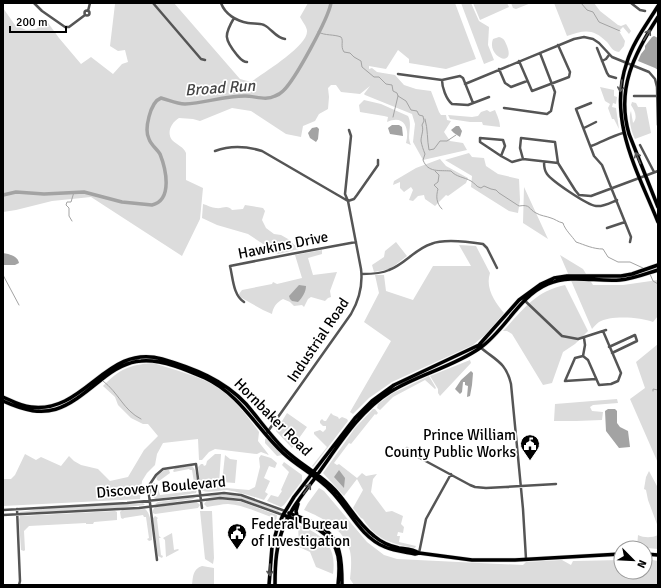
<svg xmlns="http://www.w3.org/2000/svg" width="661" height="588" font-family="Signika,sans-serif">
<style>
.green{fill:#dcdcdc}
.water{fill:#a3a3a3}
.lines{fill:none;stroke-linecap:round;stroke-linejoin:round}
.stream{stroke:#a3a3a3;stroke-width:1}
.river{stroke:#a3a3a3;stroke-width:3.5}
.major-casing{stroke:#dbdbdb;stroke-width:4.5}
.minor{stroke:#555;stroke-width:2.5}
.major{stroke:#000;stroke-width:3.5}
.oneway{stroke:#595959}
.labels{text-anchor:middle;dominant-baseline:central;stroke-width:3.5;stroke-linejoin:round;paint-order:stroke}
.street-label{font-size:15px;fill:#000;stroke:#fff}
.poi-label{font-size:15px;fill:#000;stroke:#fff;text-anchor:end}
.water-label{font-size:16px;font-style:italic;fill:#444;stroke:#fff}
</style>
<rect width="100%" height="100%" fill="#fff"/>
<path class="green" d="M113 3H174L240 79 251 82C263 73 308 46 307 31 307 27 302 21 300 17L308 3H455L476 59 446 69 409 63V59L398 50 386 69 369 66V69L372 68 377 72 395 75 404 85 416 89 431 91 439 112 441 115H446L447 120 451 121 444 132 450 141 463 143 467 150 423 160 413 142 415 124 412 114 365 95 364 94 370 86 360 94 341 92 336 85H331L328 88 329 97 328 109 319 114 315 121 303 126 301 137 286 134 251 111 232 108 200 121 193 119 179 118C172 122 166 132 172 140 177 145 184 147 186 153V180L203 188 200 219 182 256 91 197 52 201 16 210 3 212V8L15 25 26 30 36 29 46 20 59 38 81 64 91 57 113 74 122 64 128 62 125 50 118 51 110 46 115 4Z
M461 3H471L479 21 489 27 488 45 494 60 484 64Z
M473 3H507L509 7 480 20Z
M511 3H531L516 9 513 8Z
M554 3H594L600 11 618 25 621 26 626 24 631 31 629 34 623 27 619 31 625 41 624 46 619 52C612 51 611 47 607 42 593 28 584 30 567 36Z
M499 37C504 38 505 41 507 46 516 69 486 57 493 39Z
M600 87 614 90V96L617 97 616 104 613 103 612 107 616 108 619 129 614 119H612L608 108 610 104 605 101Z
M364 100 381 104 408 116C413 125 406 136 411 145L406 143C410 128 404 114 387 122L388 117 384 116 360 112 359 105Z
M632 102 636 103 638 107H646L651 133 635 139C631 131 628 118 631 111L633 123C638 118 635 111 631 105Z
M487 110 490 112 495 110C497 115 500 121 500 127L483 125 482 122H470L450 119 448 115 472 117 478 116 481 112Z
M469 153 472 157 484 158 486 166 498 174 519 179 520 200 518 213 509 211 471 187 472 176 445 160Z
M440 159 446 166 468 178 466 183 448 196 446 195 435 206 425 199 424 195 418 196 413 201 409 200 413 190 411 187 404 192 400 188V182L393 185 394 181 416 168Z
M524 187 548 239 523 223Z
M203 204C207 205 212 208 216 208 223 209 227 204 232 210L243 209 245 205 263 208 265 211 262 220 266 228 274 234 281 235 288 239 299 249 278 254 248 234 217 225 202 218Z
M396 242 407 256 390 269 374 272 372 265 384 257 385 251Z
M459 245 476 246 490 273C485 288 495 302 504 313L486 334 473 345 392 382 369 398 353 414 350 412 391 341 364 322 379 293 375 275H384L386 291 413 300 433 266H471Z
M322 250V254L308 258 313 275 337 272 330 291 331 297 328 298 325 301 311 297 308 299 304 307 302 305 294 306 290 302 283 299C277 302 273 307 272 314L263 310 240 297 239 294 242 290 272 284 273 282 277 284 302 278 295 255Z
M560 255 583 269 593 285H623L658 280V316L653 322C641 317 610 315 599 322 596 324 594 327 592 329Z
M565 285 588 331 575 344 563 352 552 383 543 385 512 334 507 331H503C524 309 534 292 565 285Z
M658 344V463L630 399 645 388 636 362Z
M470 360 471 363 440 396 438 393V389L430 376Z
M153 363C174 370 198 375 217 387 234 398 247 416 259 432L258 441 269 455 261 452 257 454 215 449 209 452 202 460H199L198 439 163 443 157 454 155 465 147 473 142 481 140 499 3 506V479H11L15 475 25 454 36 460 41 457 61 466 69 456 74 461 81 465 98 469 110 481 128 477 144 450 158 436 148 424H143L131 418 118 405 115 397 103 386C120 369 128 365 153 363Z
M429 376 436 388 435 389 425 380 393 397 380 410 377 408 378 404 393 393Z
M617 399 618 403 593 405 590 407 592 411 603 412 602 420 576 421H554L555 404Z
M373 409H375L378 413 376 415 375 414 351 444 349 443 334 463 337 465 339 464 357 478 362 473 366 476 377 474 373 479 371 492 386 512 392 511 403 516 401 524 404 527 403 533 398 532 397 536H400L399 542 416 546 415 548C392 544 376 540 363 519L361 518 353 508 363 490 357 479 344 496 323 473 355 428Z
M287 413 307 427 292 448 276 431Z
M331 413 333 415 338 417 339 419 342 417 347 419 348 421 313 467 312 466 327 447 314 434V432L320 430 323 432 326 429V426H323L320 423V421L322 419 324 421H326Z
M267 438 283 455 277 456 265 443V439Z
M215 454H221L219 484 221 486H226V488L249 490 255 487 260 467 259 458 261 455 271 458 277 463 275 468 269 466 264 478 270 481 265 492 268 494 264 500C251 496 240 492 227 490 219 490 209 494 201 490L198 467 201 464H203L204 466 206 465 207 461Z
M225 455 230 459 237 460 235 483 222 482Z
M284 462 302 475V481L284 505 281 507 267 501 271 495 278 497 282 491 281 490 289 472 282 465Z
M192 466C197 470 199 487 196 493L156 499 152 497 151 486 154 483 157 484 156 488H158L160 495 193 491 195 488 192 470H190L189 469 174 472 173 471 175 468Z
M165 470H169L170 473 159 481 157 480 156 476Z
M649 471 658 488V527L648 500 646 490 644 489 646 477Z
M319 488 324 491 367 542 384 555 397 559 523 565 526 562 562 560 571 565 573 561 621 560V572H645V559H646L658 561V585H354L350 579C351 570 352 560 350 551 344 529 323 518 304 510L308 503Z
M216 495H233L244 497 280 511 278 512 239 498 205 497Z
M196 497 193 499 157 505 155 504 158 502Z
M223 499 242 502 277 515 276 521H273L271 517C257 512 243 505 228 504 222 504 214 506 207 507L204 504 207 500Z
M197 502 200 505 198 508 155 514 153 513V510L155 507Z
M143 503 145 505 117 508 20 513 19 512 49 508Z
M145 509C152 514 152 533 152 540L149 541 147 539 149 538 146 517H144L143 515 124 518 123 519 121 518 120 512 122 510Z
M115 511 117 512V520L94 522 93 524H86V523L29 526 24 531 25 550 24 551 21 550 19 520 20 516Z
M200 511H212L214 558 213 564 205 559Z
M155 516 158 518 157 519 159 536 161 538H159L161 555 163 556 162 558 158 556 153 518Z
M298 525C302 526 306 528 310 530 329 540 336 552 333 574L316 567 310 552 299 547Z
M172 533 174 550 178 549 179 550 166 557 165 540 163 538Z
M638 535C644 538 652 538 658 535V549L637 547Z
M202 566 214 568V585H192C193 576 193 569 202 566Z"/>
<path class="water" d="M654 36 658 38V70L655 68 638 61 641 54 645 49V46L652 37Z
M392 125H399L402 127 403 136 390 134 388 128Z
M456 126H459L462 131 460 137 454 133 451 130Z
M317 127 319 129 318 139 316 142 310 138 308 133 312 128Z
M3 253C9 254 18 256 19 263L15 265H3Z
M299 285 306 286C306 292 302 298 298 302L292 301 290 299 289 296Z
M471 371 473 373 472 385 470 396 467 397 468 386 465 385V382H463L462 392 460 394 455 389 461 380Z
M608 409H615L617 411V423L620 427 628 431 630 447 619 448 606 431 605 411Z
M339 470 345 478 344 488 334 477Z"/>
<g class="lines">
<path class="stream" d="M581 3 587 10 593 12 599 22 620 31
M318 32C326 36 333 34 341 37 344 41 340 46 344 52L350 53 354 57 361 61 362 67 374 77H379L386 84 392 85 393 91 397 93 398 96 406 101 411 110 417 111 419 115 423 116 424 121 422 125C424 131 421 135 421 141 422 146 423 149 425 154L423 160C428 173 439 170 451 171 456 177 464 177 471 181 475 183 476 187 481 188L484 186 491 189 496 190 499 193 519 206C531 204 528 209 536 213 541 216 546 216 551 218 555 219 558 222 563 223 565 230 572 236 576 242 585 245 593 249 603 249L608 257 618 262H630L643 268
M393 117 398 96
M425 119C428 129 427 140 429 150L434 149 440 141H447L456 135
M435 171 439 175 438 182 434 185 438 189C436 196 436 203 442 209
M72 221 69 216V208L66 205 67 202H71L74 192
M650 274 653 281 658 284
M3 275 19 305
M103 381C119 393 123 410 141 419
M653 391V389L658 390"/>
<path class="river" d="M3 195 16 192 44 194 84 192 122 202 152 205C173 200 166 169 160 154 157 149 151 145 149 139 144 130 150 102 161 98 169 100 176 104 185 104 205 103 224 96 245 96 255 96 266 101 275 96 278 95 281 93 283 91 295 80 328 19 331 3"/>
<g class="major-casing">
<path id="major" d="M658 6C647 24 633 42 627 62 607 119 637 170 658 222
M658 17C634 54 616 89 629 134L658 207
M3 397C12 401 21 406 31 407 85 414 106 343 162 359 193 368 224 380 246 404 259 419 270 435 283 448 299 464 320 474 335 490 349 505 358 524 374 536 381 542 390 546 399 548 406 549 413 549 419 553
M3 401C49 422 65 409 101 380 113 370 126 362 141 361 162 359 187 370 205 378 241 395 256 428 283 453 298 467 317 476 331 491 349 509 360 537 385 547 394 551 405 552 415 554L419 553 472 560H515L621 554
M289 513C299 517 309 520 318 525 342 537 342 562 342 585
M286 516C307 523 333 531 338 556 340 566 339 576 338 585
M297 516 296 511 298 504
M645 554 658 555
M269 585 272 547 277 529 283 515 294 497 355 418 372 401 394 385 479 345 519 300 541 284 554 278 567 276H621L632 274 658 265
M275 585C275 564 276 545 284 526 291 508 304 493 315 478 337 448 358 412 390 392 419 374 453 367 480 348 506 330 518 297 548 284 571 274 596 282 620 280 633 279 645 274 658 270"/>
</g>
<path class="minor" d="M34 3 42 11 65 27H69L85 15
M153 3 201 59 205 60
M221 3C225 14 236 21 248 23 253 24 259 23 264 25 272 29 276 38 285 39
M631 3 640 10 645 11
M84.5 13a2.5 2.5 0 1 1 5 0a2.5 2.5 0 1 1-5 0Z
M88 11 90 3
M234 18C224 35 224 39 237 55 240 58 242 62 247 62
M597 48 607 73 609 76 616 78
M519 61 532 91 569 77 570 72 558 45
M602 61 606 59 609 55
M499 69 505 83 511 87 527 81
M398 74 442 80 460 76 463 78 473 103
M442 80C442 87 446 99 452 104L468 105 489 97
M465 84 574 39 584 37 593 39 599 43 612 57 649 72 655 79 657 87 658 125
M634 96H657
M591 103 576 109 594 156 602 165 631 237 630 242
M504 108 547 114 551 111 555 92 540 53
M584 128 596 122
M640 145 654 172
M591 146C602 142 612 136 623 133
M215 151C231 145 246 146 262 151L348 201
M501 156 505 146 503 140 480 138V142L501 156 512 162 523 159 558 163
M523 159 520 148 521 138 555 142 558 163 575 190 579 195 591 196 658 171
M544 162C544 166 544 170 547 174 552 181 587 205 596 206 603 207 610 203 617 200
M348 201 354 199 357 195 378 165V160
M607 228 625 222
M362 274C371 274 381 274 389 270 405 264 415 249 431 244 443 239 470 242 483 244L487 248 497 268
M522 298 562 336 578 339 606 330
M244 302C233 295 233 278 230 266L291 254 356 242
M480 347C495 360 506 362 511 384L523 509 526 559
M609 347 635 335 637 341 612 353
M583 356 588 360 599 385 611 384 618 381 621 373 603 331
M583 356 575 358 565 381 596 379
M583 356 585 345 584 338
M266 434 351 314C359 300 363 285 361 269L348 201 345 194 351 136 349 130
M407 448 420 458 470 485 475 487 486 488 556 484
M17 509 20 581 19 585
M3 510 127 503 224 493 241 495 285 511
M3 515 139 508 220 498 241 500 283 515
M419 553 426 519 451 474
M157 560 149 495 150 484 156 475 163 469 196 464 202 508"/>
<use href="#major" class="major"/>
</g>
<defs><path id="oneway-shaft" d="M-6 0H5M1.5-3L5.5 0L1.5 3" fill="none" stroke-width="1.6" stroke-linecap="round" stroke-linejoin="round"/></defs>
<g class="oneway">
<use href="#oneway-shaft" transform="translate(647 35) rotate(-58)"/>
<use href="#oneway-shaft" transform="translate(621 86) rotate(99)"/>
<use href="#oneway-shaft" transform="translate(638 158) rotate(-112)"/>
<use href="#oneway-shaft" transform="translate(307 489) rotate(-54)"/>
<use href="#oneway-shaft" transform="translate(270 570) rotate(91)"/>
</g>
<defs>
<g id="civic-pin" transform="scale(1)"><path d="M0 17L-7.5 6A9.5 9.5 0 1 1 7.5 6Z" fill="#000" stroke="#fff"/><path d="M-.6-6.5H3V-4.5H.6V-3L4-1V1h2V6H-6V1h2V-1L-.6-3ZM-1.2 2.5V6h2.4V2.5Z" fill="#fff"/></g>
</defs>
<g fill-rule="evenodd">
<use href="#civic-pin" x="530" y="444"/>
<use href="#civic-pin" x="237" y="533"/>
</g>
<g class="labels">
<g class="street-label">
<text transform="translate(283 245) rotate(-11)">Hawkins Drive</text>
<text transform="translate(318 340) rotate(-56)">Industrial Road</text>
<text transform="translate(273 417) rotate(45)">Hornbaker Road</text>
<text transform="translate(161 487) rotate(-5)">Discovery Boulevard</text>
</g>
<g class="poi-label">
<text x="516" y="435">Prince William<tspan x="516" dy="17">County Public Works</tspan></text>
<text x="251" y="524" text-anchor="start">Federal Bureau<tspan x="251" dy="17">of Investigation</tspan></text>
</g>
<g class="water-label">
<text transform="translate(220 88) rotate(-4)">Broad Run</text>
</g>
</g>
<rect width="661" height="588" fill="none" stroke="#000000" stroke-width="8"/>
<g transform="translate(633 560) rotate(114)"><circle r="19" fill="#ffffff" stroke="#999999"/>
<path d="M0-3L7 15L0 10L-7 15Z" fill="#000000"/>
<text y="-6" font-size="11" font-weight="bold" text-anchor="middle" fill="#000000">N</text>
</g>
<path d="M10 26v6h56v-6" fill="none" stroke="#000000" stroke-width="2"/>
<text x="16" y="26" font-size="12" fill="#000000" stroke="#ffffff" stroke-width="3" paint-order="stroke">200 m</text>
</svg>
